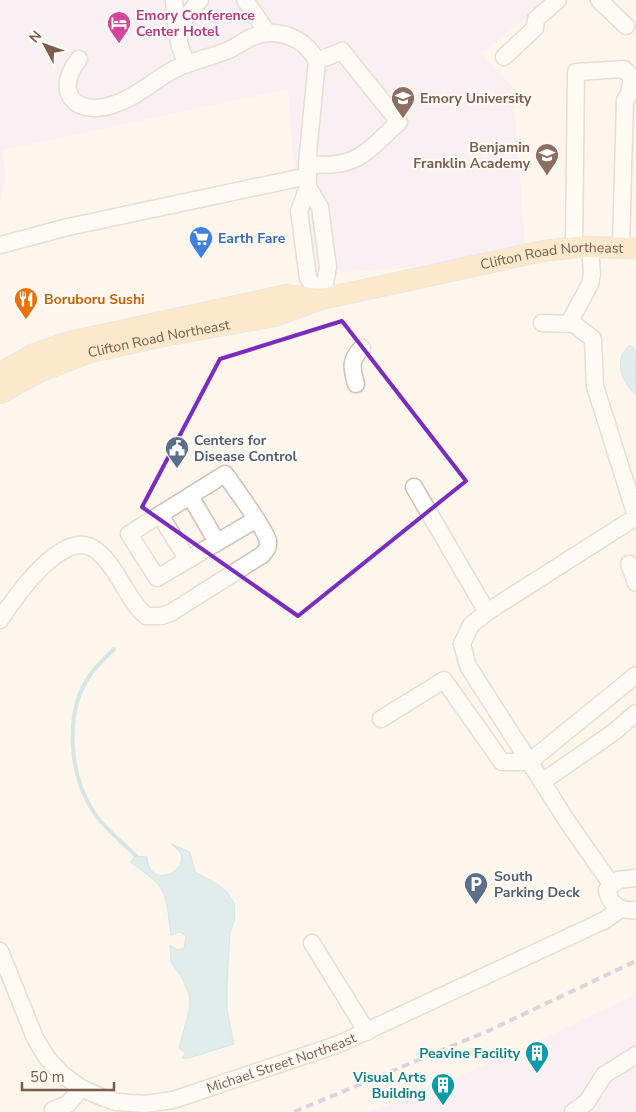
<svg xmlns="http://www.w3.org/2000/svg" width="636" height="1112" font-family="'Nunito Sans',sans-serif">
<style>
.education{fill:#f3e8fa}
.water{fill:#bfe3e8;stroke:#a5d3da}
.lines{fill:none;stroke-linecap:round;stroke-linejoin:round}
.stream{stroke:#a5d3da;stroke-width:4}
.minor-casing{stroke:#d1beb0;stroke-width:19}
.major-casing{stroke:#dad1cd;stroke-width:22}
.minor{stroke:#fff;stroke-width:16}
.major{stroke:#fbd9a5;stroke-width:20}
.rail{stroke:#b9a8c9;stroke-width:4;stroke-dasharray:8 5;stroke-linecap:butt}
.marked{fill:none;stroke:#7b2cbf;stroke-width:4;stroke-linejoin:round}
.labels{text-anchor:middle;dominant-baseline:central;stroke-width:4;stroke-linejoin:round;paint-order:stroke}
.hotel-label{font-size:14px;font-weight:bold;fill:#b23c85;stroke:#fffaf3;text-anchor:start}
.education-label{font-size:14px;font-weight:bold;fill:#785e54;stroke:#fffaf3;text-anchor:start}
.shop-label{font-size:14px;font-weight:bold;fill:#366cbe;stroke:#fffaf3;text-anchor:start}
.street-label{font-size:14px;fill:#7a5c4d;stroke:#fffaf3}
.food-label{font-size:14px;font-weight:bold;fill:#c56008;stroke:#fffaf3;text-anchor:start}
.service-label{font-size:14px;font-weight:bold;fill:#4e5e75;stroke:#fffaf3;text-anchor:start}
.culture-label{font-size:14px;font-weight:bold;fill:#0d838f;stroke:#fffaf3;text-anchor:end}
</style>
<rect width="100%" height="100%" fill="#fdf6ec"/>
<path class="education" d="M0 0H549L482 53 513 88 526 257 302 276 288 89 3 150 5 178 0 204Z
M636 994V1112H369L428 1090 542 1039Z"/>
<path class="water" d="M630 345 635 350 636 395C622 383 612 359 630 345Z
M171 844 190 852 195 872 217 884 227 892 234 903 235 918 230 933 227 984V1009L234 1044 189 1058H182L186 1053 179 1048 190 1007 189 994 181 976 171 962 170 945 177 950 184 948 186 936 180 932 171 935C165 890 169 889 130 862L136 856 147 857C149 896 204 864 171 844Z"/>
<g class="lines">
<path class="stream" d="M114 649C106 657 97 665 90 675 64 712 69 774 93 811 103 827 122 842 136 856"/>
<g class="minor-casing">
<g id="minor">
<path d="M174 0 177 35"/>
<path d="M245 0 267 32"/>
<path d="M599 0 626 26"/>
<path d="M504 57 535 28 536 19 558 0"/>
<path d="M79 59C52 93 77 118 115 104 136 97 152 82 171 71 189 61 210 58 229 50 237 46 244 41 252 37 278 27 304 37 317 61"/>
<path d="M187 64C171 29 177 28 200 0"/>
<path d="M307 164C357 169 364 154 399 122L342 51 317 61 307 164 308 187 299 211 308 278 322 299"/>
<path d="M308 187 320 207 328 267 322 299"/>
<path d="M0 245 68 227 308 176"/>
<path d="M574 247 576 72 624 69 632 78 629 94 625 100 621 246"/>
<path d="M542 323 574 324 593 339 595 386 636 516"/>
<path d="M569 323 590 284 592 274 590 246"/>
<path d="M356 384C352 369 349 360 362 348"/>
<path d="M414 487 487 612"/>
<path d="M190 496 217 542"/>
<path d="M160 515 188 560"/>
<path d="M629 564 636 583"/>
<path d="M0 620C15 597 65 524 97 551 116 566 124 592 140 610L146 616H162L172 612 262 555C266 551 269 547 268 541 265 528 234 487 225 474L129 534 157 578 255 520"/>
<path d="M381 719 444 680 502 762H529L636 675"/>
<path d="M542 782 614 732 636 713"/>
<path d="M636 878 618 880 607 890C609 904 621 912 636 910"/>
<path d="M611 884 569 824 468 666 462 644 471 625 487 612 636 517"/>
<path d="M312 943 367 1032"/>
<path id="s1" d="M0 951 35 1038 47 1058 63 1075 81 1088 104 1098 117 1102 145 1104 173 1100 339 1044 603 921 621 909"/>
<path d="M53 1110 68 1104 81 1088"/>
<path d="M573 1112 587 1102 604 1075 636 1055"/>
</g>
</g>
<g class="major-casing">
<g id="major">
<path d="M0 373 32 355 69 342 286 295 318 299"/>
<path id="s2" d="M0 393 41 371 91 352 169 335 275 316 322 299 543 251 577 247 636 248"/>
</g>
</g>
<use href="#minor" class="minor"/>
<use href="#major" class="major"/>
<path class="rail" d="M294 1112 490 1030 636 961"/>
</g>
<path d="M0 0H636V1112H0ZM342 321 466 481 298 616 142 507 220 359Z" fill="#fdf6ec" fill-opacity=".55" fill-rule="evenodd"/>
<path class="marked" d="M342 321 466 481 298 616 142 507 220 359Z"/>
<defs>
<g id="hotel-pin" transform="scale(1.25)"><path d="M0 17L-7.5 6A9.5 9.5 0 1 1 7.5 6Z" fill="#d1479c" stroke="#fffaf3"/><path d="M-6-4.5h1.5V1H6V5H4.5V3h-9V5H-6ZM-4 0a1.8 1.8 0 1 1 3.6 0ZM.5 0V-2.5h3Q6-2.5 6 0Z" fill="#fff"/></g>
<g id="university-pin" transform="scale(1.25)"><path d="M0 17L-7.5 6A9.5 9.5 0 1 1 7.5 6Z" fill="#8d6e63" stroke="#fffaf3"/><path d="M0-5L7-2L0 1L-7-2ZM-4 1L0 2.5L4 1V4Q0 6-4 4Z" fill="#fff"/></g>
<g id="school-pin" transform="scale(1.25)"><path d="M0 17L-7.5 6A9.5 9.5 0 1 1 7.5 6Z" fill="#8d6e63" stroke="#fffaf3"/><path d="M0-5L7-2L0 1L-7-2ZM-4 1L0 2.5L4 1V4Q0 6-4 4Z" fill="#fff"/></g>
<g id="supermarket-pin" transform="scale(1.25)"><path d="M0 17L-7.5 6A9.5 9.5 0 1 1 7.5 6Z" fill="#3f7fe0" stroke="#fffaf3"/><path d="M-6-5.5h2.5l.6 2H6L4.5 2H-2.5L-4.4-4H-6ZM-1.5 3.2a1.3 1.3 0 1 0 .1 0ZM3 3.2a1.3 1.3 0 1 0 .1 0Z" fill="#fff"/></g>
<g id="restaurant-pin" transform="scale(1.25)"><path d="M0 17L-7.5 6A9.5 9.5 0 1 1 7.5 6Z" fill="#e8710a" stroke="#fffaf3"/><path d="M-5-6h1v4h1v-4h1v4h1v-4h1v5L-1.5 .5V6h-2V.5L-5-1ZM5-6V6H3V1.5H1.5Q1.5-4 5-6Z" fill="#fff"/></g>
<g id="civic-pin" transform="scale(1.25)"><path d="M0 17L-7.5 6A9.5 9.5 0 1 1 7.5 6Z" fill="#5c6f8a" stroke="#fffaf3"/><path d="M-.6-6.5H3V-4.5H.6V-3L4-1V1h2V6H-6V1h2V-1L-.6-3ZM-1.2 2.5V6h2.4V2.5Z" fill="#fff"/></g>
<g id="parking-pin" transform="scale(1.25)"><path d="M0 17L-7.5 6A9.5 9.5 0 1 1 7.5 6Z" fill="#5c6f8a" stroke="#fffaf3"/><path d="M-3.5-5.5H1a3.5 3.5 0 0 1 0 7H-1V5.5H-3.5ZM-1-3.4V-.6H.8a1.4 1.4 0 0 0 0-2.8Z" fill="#fff"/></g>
<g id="building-pin" transform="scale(1.25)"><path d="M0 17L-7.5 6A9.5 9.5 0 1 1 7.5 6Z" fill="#0f9aa8" stroke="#fffaf3"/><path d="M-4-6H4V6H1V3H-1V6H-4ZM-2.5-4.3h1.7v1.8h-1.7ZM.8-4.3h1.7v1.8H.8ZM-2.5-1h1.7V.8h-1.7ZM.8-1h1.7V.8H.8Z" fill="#fff"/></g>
</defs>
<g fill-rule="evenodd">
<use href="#hotel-pin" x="119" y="23"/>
<use href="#university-pin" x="403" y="98"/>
<use href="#school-pin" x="547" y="155"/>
<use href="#supermarket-pin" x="201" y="238"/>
<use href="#restaurant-pin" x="26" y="299"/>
<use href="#civic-pin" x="177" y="448"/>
<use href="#parking-pin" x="476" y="884"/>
<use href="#building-pin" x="537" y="1053"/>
<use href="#building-pin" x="443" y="1085"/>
</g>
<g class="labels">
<g class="hotel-label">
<text x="136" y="15">Emory Conference<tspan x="136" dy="16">Center Hotel</tspan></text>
</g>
<g class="education-label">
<text x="420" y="98">Emory University</text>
<text x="530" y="147" text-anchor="end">Benjamin<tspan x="530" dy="16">Franklin Academy</tspan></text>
</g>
<g class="shop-label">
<text x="218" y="238">Earth Fare</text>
</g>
<g class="street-label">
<text stroke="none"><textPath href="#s2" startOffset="572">Clifton Road Northeast</textPath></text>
<text stroke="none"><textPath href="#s2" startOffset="169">Clifton Road Northeast</textPath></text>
<text stroke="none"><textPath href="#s1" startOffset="372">Michael Street Northeast</textPath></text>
</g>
<g class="food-label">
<text x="44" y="299">Boruboru Sushi</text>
</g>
<g class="service-label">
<text x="194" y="440">Centers for<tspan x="194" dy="16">Disease Control</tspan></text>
<text x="494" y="876">South<tspan x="494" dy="16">Parking Deck</tspan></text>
</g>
<g class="culture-label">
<text x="520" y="1053">Peavine Facility</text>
<text x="426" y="1077">Visual Arts<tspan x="426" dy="16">Building</tspan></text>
</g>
</g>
<g transform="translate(45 45) rotate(311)" stroke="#fffaf3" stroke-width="4" paint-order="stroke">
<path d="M0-4L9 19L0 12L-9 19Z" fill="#7a5c4d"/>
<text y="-8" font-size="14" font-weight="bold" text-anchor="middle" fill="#7a5c4d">N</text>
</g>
<path d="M22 1082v8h92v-8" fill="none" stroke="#7a5c4d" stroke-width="2.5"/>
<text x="30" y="1082" font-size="15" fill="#7a5c4d" stroke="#fffaf3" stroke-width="4" paint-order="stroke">50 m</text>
</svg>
